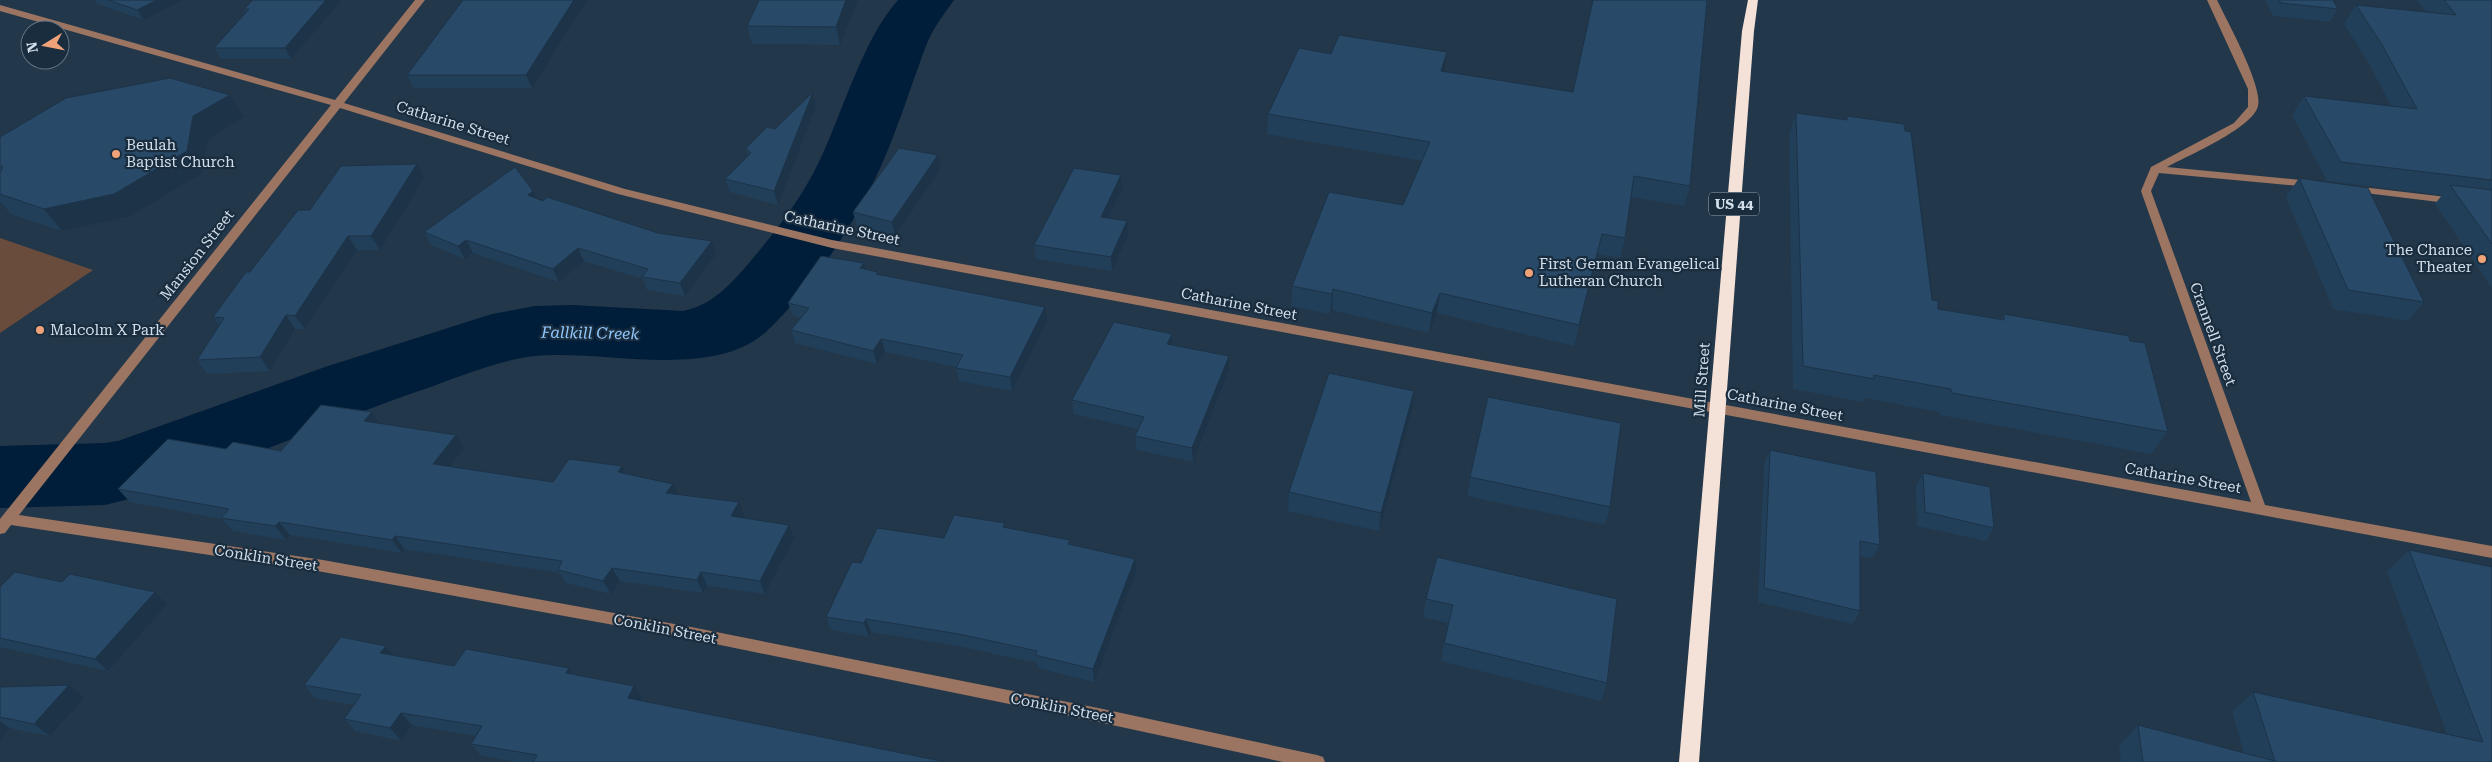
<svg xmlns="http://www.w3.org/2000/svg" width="2492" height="762" font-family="'Roboto Serif',serif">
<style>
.green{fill:#6a4c3c}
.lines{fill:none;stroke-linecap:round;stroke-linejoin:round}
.river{fill:#001d39;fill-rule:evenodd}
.minor{fill:#9b7561;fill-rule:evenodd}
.highway{fill:#f4e1d7;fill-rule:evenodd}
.wall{fill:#223f59}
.shaded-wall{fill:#1c3348}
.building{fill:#284967;stroke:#1c3348}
.poi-dot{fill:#f0a279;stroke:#192d3f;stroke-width:2}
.labels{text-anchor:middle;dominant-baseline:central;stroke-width:4.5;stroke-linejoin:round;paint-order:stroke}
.shield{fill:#192d3f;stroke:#9aa9b7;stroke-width:1}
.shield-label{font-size:14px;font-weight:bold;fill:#d2deea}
.street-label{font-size:15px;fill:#d2deea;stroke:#192d3f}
.poi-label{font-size:15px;fill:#d2deea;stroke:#192d3f;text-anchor:start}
.water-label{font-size:16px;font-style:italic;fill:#91c8fd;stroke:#192d3f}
</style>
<rect width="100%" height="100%" fill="#23374a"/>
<path class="green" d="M0 238 93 270 0 333Z"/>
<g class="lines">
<path class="river" d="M898 0H954C948 9 941 17 936 26 928 38 924 52 919 65 907 98 896 132 882 164 855 224 815 284 768 330 714 382 604 349 536 356 496 360 457 378 419 391 320 425 225 469 125 500L105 505 0 508V446L105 443 118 441 325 367 492 314 535 306 572 305 683 311C711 306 731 284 749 263 775 232 800 201 818 164 843 113 861 42 898 0Z"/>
<path class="minor" d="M415 0H425L344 103 625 189 832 240 2251 502 2141 191 2151 167 2234 123 2248 107V89L2207 0H2217C2227 21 2263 86 2258 106 2253 128 2187 156 2167 167L2311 181 2316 184 2311 187 2159 173 2151 191 2265 505 2492 546V558L832 248 618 194 340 108 19 515 323 560 691 627 1098 708 1317 755 1323 757 1325 762H1283L1098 722 691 639 323 572 11 525 5 533 0 534V519L331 105 0 11V5L335 100Z
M2353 186 2455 198 2460 201 2455 204 2349 191 2348 189 2349 187Z"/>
<path class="highway" d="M1748 0H1758L1754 31 1699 762H1679L1742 31Z"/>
</g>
<path class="wall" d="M94 0H183L144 20 97 4Z
M253 0H342L291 59H221L214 48 246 13 244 9Z
M587 0 532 88H413L407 75Z
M759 0H858L840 45 752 44 747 26Z
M1593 0H1708L1707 7 1690 186 1684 206 1631 197 1625 238 1620 258 1597 254 1574 346 1437 313 1429 333 1332 310 1330 314 1291 306 1292 286 1403 205 1422 161 1267 134 1268 114 1444 72 1573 92Z
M2265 0H2333L2338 9 2330 22 2273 16Z
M2416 0H2492V288L2435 204 2442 195 2327 181 2292 115 2304 96 2391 106 2368 62 2344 24 2356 5 2426 12Z
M813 92 816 106 778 205 730 192 725 179 748 156 746 148 775 129Z
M1796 113 1846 120 1847 116 1905 131 1932 300 1938 309 2001 319 2004 314 2130 341 2168 432 2151 454 1940 415 1939 412 1865 398 1863 402 1793 389 1789 135Z
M244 117 208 139 202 173 131 216 62 231 11 214 0 201V137Z
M938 155 941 168 895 236 857 226 853 212Z
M424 178 380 250H357L305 329H295L270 371 207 374 197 360 219 325 213 317 250 272 310 210Z
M2299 178 2424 302 2408 321 2333 309 2286 197Z
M1122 189 1108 218 1127 221 1128 235 1112 271 1036 259 1034 245Z
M533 191 537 199 543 201 716 254 685 296 647 290 643 279 584 261 559 282 473 253 465 259 431 245 424 232Z
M864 263 866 269 878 274 1047 321 1012 391 959 381 956 368V367L885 352 877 364 795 343 791 330 800 318 793 316 788 303Z
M1172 334V345L1229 356V370L1193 462 1137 450 1135 436 1138 429 1074 414 1072 400Z
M1412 410 1379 531 1288 511 1289 492Z
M372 412 379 423 464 448 450 466 553 482 626 473 678 494 744 515 743 518 794 538 765 594 707 586 703 593 620 581 611 594 566 583 560 573 404 549 402 553 290 535 286 540 233 531 222 519 130 502 118 489 226 449 281 451Z
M1770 450 1880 545 1872 558 1860 556V611L1853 624 1758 602 1764 464Z
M1923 473 1994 528 1986 541 1917 526 1916 486Z
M1470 477 1610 507 1605 525 1467 496Z
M1006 527 1071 545 1136 572 1094 682 1038 668 1037 663 963 647 871 632 869 637 831 630 826 617 861 563 944 538Z
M2409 550 2492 762H2121L2119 746 2138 725 2244 753 2232 712 2253 692 2447 734 2387 572Z
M1437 557 1607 683 1601 701 1441 661 1448 623 1423 617 1426 599Z
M62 582 155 592 167 604 108 671 0 647V587Z
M386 646 393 655 454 666 569 668 573 674 634 686 642 699 641 701 946 762H517L481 756 471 744 476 736 412 725 401 741 355 731 344 719 354 705 315 698 304 685Z
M0 687 84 698 50 736 9 728 0 742Z"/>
<path class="shaded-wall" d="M157 0H183L144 20 137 10Z
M326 0H342L291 59 285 48Z
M574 0H587L532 88 526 75Z
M846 0H858L840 45 836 27Z
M1447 52 1444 72 1441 71Z
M813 92 816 106 778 205 774 191Z
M230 95 244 117 208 139 202 173 131 216 62 231 44 209 193 116Z
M938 155 941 168 895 236 892 222Z
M417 164 424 178 380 250 371 236Z
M1121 175 1122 189 1102 231 1101 217Z
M533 191 539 204 528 195Z
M1127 221 1128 235 1112 271 1111 257Z
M348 236 357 250 305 329 295 316Z
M466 240 473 253 465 259 458 246Z
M712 241 716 254 685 296 680 283Z
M578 248 584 261 559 282 553 269Z
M864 263 868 276 860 268Z
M1333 289 1332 310 1330 314 1332 294Z
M1440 293 1437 313 1429 333 1432 313Z
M1045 307 1047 321 1012 391 1010 377Z
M286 315 295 329 270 371 260 357Z
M1172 334V348L1167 344Z
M881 339 885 352 877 364 873 351Z
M1229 356V370L1193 462 1192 448Z
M1414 391 1412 410 1379 531 1381 513Z
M372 412 381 426 364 421Z
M456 435 464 448 442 477 433 464Z
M622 466 628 479 618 472Z
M673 484 679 497 666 493Z
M739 502 744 515 737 529 731 516Z
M279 522 290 535 286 540 275 526Z
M789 525 794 538 765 594 760 581Z
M395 536 404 549 402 553 392 540Z
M1135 559 1136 572 1094 682 1093 669Z
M612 568 620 581 611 594 603 581Z
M701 572 707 586 703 593 697 580Z
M155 592 167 604 108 671 95 659Z
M866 619 871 632 869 637 864 623Z
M386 646 396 659 380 653Z
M569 668 577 681 566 673Z
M69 685 84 698 50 736 34 724Z
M634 686 642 699 635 711 628 698Z
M401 713 412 725 401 741 390 728Z
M0 721 9 728 0 742Z"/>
<path class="building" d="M108 0H157L137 10Z
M253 0H326L285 48H214L249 9H244Z
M463 0H574L526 75H407Z
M759 0H846L836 27 747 26Z
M1593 0H1707L1690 186 1634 176 1625 238 1602 234 1579 325 1440 293 1432 313 1333 289 1332 294 1292 286 1329 192 1403 205 1430 142 1268 114 1299 48 1331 54 1339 35 1447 52 1441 71 1573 92Z
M2279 0H2333L2338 9 2281 3Z
M2444 0H2492V180L2341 162 2304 96 2417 109 2381 43 2356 5 2456 15Z
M170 78 230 95 193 116 187 151 114 194 44 209 0 194V173L3 166 0 167V137L66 98Z
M813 92 774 191 725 179 751 153 746 148 767 127 775 129Z
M1796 113 1847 120V116L1904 124 1905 131 1911 132 1932 300 1938 301V309L2004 320V314L2129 336 2130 341 2145 343 2168 432 1952 393 1951 389 1874 375V379L1803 366Z
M899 148 938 155 892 222 853 212Z
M417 164 371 236H348L295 316 286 315 260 357 197 360 224 318 213 317 246 272H250L298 210H310L341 166Z
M515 167 533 191 528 195 543 201 547 197 658 233 712 241 680 283 642 277 648 269 578 248 553 269 466 240 458 246 424 232Z
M1074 168 1121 175 1101 217 1127 221 1111 257 1034 245Z
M2299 178 2368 188 2424 302 2348 290Z
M2450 185 2492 190V244Z
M821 256 864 263 860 268 878 272 876 274 1045 307 1010 377 956 368 963 355 881 339 873 351 791 330 809 308 788 303Z
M1114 322 1172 334 1167 344 1229 356 1192 448 1135 436 1144 417 1072 400Z
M1329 373 1414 391 1381 513 1289 492Z
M1488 397 1621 423 1610 507 1470 477Z
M321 405 372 412 364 421 456 435 433 464 553 482 569 459 622 466 618 472 673 484 666 493 739 502 731 516 789 525 760 581 701 572 697 580 612 568 603 581 558 570 562 561 395 536 392 540 279 522 275 526 221 518 229 509 118 489 168 439 226 449 233 442 281 451Z
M1770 450 1876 472 1880 545 1860 541V611L1764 588Z
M1923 473 1990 487 1994 528 1925 512Z
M954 515 1005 523 1003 527 1070 540 1068 544 1135 559 1093 669 1035 655 1037 651 959 634 866 619 864 623 826 617 852 562 861 563 877 528 944 538Z
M2409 550 2492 567V762H2143L2138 725 2275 761 2253 692 2483 742Z
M1437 557 1617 599 1607 683 1444 643 1453 605 1426 599Z
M15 572 62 582 70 574 155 592 95 659 0 638V587Z
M341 637 386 646 380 653 454 666 466 649 569 668 566 673 634 686 628 698 946 762H533L537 755 471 744 482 726 401 713 390 728 344 719 361 695 304 685Z
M69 685 34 724 0 717V687Z"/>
<g class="poi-dot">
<circle cx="116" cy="154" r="5"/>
<circle cx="2482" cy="259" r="5"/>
<circle cx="1529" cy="273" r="5"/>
<circle cx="40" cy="330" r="5"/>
</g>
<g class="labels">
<rect class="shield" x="1709" y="192.5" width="50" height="23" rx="4"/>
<g class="shield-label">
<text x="1734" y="204">US 44</text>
</g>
<g class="street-label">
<text transform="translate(453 123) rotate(17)">Catharine Street</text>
<text transform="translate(842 228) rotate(12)">Catharine Street</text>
<text transform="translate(197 255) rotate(-52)">Mansion Street</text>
<text transform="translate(1239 304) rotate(11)">Catharine Street</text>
<text transform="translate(2213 334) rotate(70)">Crannell Street</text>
<text transform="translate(1702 380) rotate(-86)">Mill Street</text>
<text transform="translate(1785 405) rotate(11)">Catharine Street</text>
<text transform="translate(2183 478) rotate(10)">Catharine Street</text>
<text transform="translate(266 558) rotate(9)">Conklin Street</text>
<text transform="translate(665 629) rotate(11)">Conklin Street</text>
<text transform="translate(1062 708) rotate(11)">Conklin Street</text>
</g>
<g class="poi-label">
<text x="126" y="145">Beulah<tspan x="126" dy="17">Baptist Church</tspan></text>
<text x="2472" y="250" text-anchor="end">The Chance<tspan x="2472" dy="17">Theater</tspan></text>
<text x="1539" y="264">First German Evangelical<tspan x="1539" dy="17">Lutheran Church</tspan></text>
<text x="50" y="330">Malcolm X Park</text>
</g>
<g class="water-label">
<text transform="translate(590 333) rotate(1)">Fallkill Creek</text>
</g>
</g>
<g transform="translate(45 45) rotate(260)"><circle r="24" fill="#192d3f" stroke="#637483"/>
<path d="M0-4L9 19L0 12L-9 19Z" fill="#f0a279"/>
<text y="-8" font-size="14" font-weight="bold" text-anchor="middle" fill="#d2deea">N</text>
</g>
</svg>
